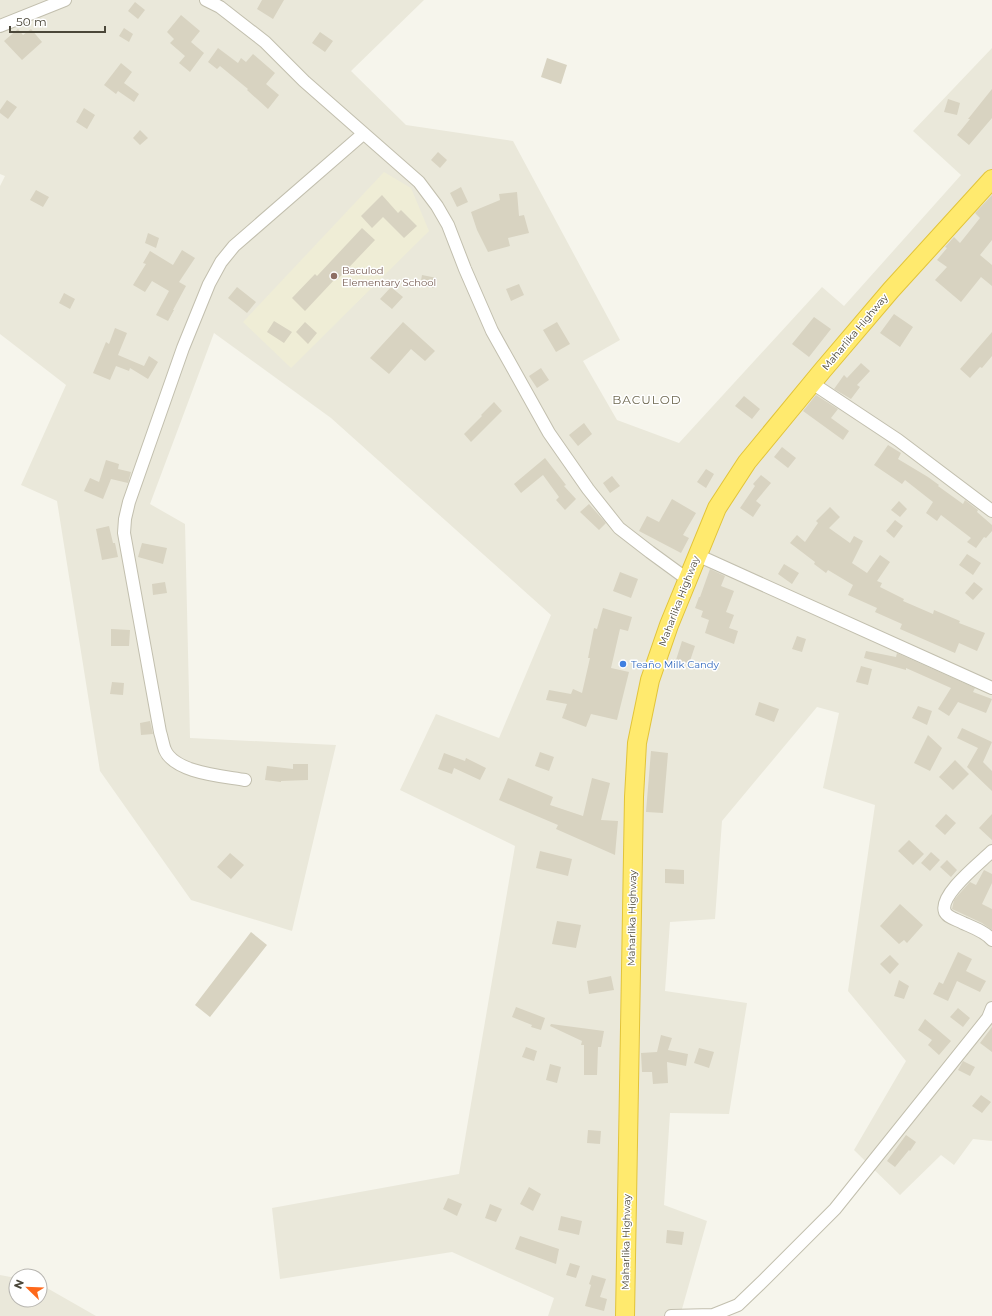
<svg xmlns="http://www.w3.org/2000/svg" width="992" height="1316" font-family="Montserrat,sans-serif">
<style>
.residential{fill:#eae8da}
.education{fill:#efedd6}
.building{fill:#d8d3c1}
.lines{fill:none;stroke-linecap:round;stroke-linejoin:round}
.minor-casing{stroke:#c2bfae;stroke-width:14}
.highway-casing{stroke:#e2c43a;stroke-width:20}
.minor{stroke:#fff;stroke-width:12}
.highway{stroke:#ffea6e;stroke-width:18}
.education-dot{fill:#8d6e63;stroke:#fff;stroke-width:1.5}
.shop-dot{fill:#3f7fe0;stroke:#fff;stroke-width:1.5}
.labels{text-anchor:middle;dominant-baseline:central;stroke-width:3;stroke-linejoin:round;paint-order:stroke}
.education-label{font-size:10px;fill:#785e54;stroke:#fff;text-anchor:start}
.street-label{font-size:10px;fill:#4b4739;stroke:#fff}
.shop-label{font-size:10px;fill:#366cbe;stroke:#fff;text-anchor:start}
.quarter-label{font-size:12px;letter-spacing:1px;fill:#6e6850;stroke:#fff}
</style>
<rect width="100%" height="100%" fill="#f6f5ec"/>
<path class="residential" d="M0 0H424L351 71 406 125 513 141 620 340 583 361 617 420 679 443 822 287 844 306 961 175 913 131 992 48V1141L973 1139 954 1165 941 1155 900 1195 854 1150 906 1061 848 991 875 805 823 788 839 713 817 707 722 821 715 919 670 922 665 991 747 1003 729 1114 670 1113 664 1205 707 1221 680 1316H548L554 1298 452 1252 280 1279 272 1208 459 1174 515 846 400 790 436 714 499 738 551 615 331 418 214 333 150 504 185 524 190 738 336 745 292 931 191 900 100 771 57 501 21 485 66 385 0 334V186L5 176 0 174Z
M0 1275 16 1278V1300H40V1284L96 1316H0Z"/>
<path class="education" d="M384 172 411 188 429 231 291 368 243 322Z"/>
<path class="building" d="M262 0H284L273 19 257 9Z
M135 2 145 10 138 19 128 11Z
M181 15 200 31 191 42 204 53 190 72 179 63 185 56 170 43 174 39 167 32Z
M124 28 133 34 129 42 119 36Z
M18 29 23 35 31 29 42 42 22 60 4 41Z
M320 32 333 41 325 52 312 43Z
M218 48 238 63 241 58 246 62 253 54 275 73 266 84 279 95 268 109 247 90 248 89 220 66 217 69 208 62Z
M547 58 567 65 561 84 541 77Z
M121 63 132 72 124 83 139 94 134 102 118 91 116 94 104 85Z
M992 89V118L969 145 957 135 970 119H968Z
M948 99 960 103 957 115 944 112Z
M7 100 17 107 8 119 0 113V110Z
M84 108 95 115 87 129 76 122Z
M140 130 148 138 140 145 133 138Z
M438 152 447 160 440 168 431 160Z
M461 187 468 202 457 207 450 193Z
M36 190 49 197 43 207 30 200Z
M517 192 519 216 524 215 529 233 508 238 510 246 488 252 477 230 471 212 500 200 499 194Z
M382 195 398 213 401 210 417 226 404 238 383 217 372 228 361 216Z
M992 195V240L980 255 992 265V286L981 277 961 302 935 280 947 267 937 260 947 248 945 247 954 237 960 243 980 218 975 213Z
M362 228 375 240 337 280 335 279 305 311 292 298 315 274 317 276Z
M148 233 159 238 156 248 145 243Z
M182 250 195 258 179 282 186 286 173 310H174L168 321 156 315 169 291 152 281 145 292 133 285 146 264 143 263 150 251 173 265Z
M422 275 437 278 435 288 420 286Z
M519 284 524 295 511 301 506 289Z
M237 287 256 302 247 313 228 298Z
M391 287 403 297 392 309 380 299Z
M64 293 75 299 70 309 59 303Z
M894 314 913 327 900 347 880 333Z
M814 317 831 329 809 357 792 344Z
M274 321 292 332 284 343 267 332Z
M305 322 317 333 308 344 296 332Z
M403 322 435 351 425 361 411 349 389 374 370 358Z
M557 322 570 344 556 352 543 330Z
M115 328 127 333 118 355 144 366 149 356 158 362 148 379 130 368 129 371 116 366 110 380 93 373 106 342 109 344Z
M992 332V356L982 368 980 367 970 378 960 369Z
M861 363 870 371 857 385 860 387 851 399 834 389 844 375 847 378Z
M541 368 549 380 537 388 529 376Z
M816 395 838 409 831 418 849 431 843 440 803 411Z
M744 396 760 409 752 419 735 406Z
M494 402 502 411 471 442 464 434 482 416 481 415Z
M584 423 592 434 578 446 569 435Z
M888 445 901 453 898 459 928 477 939 485 938 486 963 504 965 500 978 510 977 512 992 525V531L986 538 984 537 976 548 967 542 971 538 941 515 937 521 926 513 933 502 905 480 902 484 874 465Z
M782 447 796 458 788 468 774 457Z
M545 458 566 485 564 486 576 499 565 510 556 500 559 497 543 475 521 493 514 484Z
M106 460 119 464 118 469 131 472 128 483 111 479 103 499 84 491 90 478 99 482Z
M706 469 714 474 706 488 697 482Z
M761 475 771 483 756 501 761 505 753 517 740 508 755 486 753 484Z
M612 476 620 486 610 493 603 483Z
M672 499 696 513 683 535 689 538 681 553 639 531 647 516 659 522Z
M899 501 907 509 900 517 891 510Z
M589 504 606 523 599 530 580 512Z
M830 507 840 517 829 528 850 543 854 536 863 541 852 563 867 573 880 555 890 562 877 581 882 583 880 587 904 599 903 601 933 614 934 610 960 621 959 623 985 633 977 651 959 643 955 653 900 629 902 624 875 612 877 608 848 595 853 585 828 570 826 573 814 564 815 562 790 543 797 535 805 542 818 523 816 521Z
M895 520 903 526 894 538 886 531Z
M109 526 113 543H115L118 557 102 560 96 529Z
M142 543 167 548 163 564 138 557Z
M967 554 981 563 973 575 959 565Z
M784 564 799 573 792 584 778 574Z
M710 569 725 576 721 586 734 591 726 612 734 615 729 628 738 631 734 644 705 633 709 620 701 617 703 611 695 608 699 597H700Z
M620 572 638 579 631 598 613 591Z
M165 582 167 593 153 595 152 584Z
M974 582 983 589 973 600 965 593Z
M603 608 632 617 628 631 620 629 611 668 629 672 617 720 591 714 586 727 562 718 567 704 546 700 549 690 571 694 573 689 582 693 590 658H588L594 628 597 629Z
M111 629 130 630 129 646H111Z
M797 636 806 639 802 652 792 649Z
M682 641 695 646 689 664 676 660Z
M866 651 896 657 897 653 975 688 973 692 992 699 986 713 958 702 949 716 938 709 951 688 906 668V670L864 658Z
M861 666 872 669 868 685 856 682Z
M112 682 124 683 123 695 110 694Z
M759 702 779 709 774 722 755 715Z
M918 706 932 711 927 725 912 718Z
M150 721 153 734 141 735 140 723Z
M962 728 992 742 983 762 992 771V791L967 767 978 748 957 738Z
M928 735 942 748 930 771 914 763Z
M651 751 668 753 663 813 646 812Z
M540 752 554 757 549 771 535 766Z
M444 753 465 761 466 758 486 768 480 780 454 768 452 774 438 769Z
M955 760 969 774 953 790 939 777Z
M293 764H308V780L281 781V782L265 780 267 766 293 769Z
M508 778 553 797 550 805 583 816 592 778 610 783 601 820 618 821 615 855 556 829 558 825 499 800Z
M946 814 956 823 945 835 935 826Z
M992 814V840L979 828Z
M909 840 924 854 913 865 898 851Z
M540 851 572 859 568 876 536 868Z
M931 852 940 860 930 871 921 863Z
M230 853 244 865 231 879 217 867Z
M947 860 957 870 951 877 940 867Z
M665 869 684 870V884L665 883Z
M984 870 992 874V883L982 904 992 909V930L982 923 952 909 954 900 960 893 970 882 976 885Z
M900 904 923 925 907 943 904 940 899 944 880 926Z
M557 921 581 925 576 948 552 944Z
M251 932 267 945 210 1017 195 1005Z
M958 952 972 959 966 971 986 981 980 992 957 981 948 1001 933 994 939 982 943 984Z
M890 955 899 964 890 974 880 964Z
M611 976 614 990 589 994 587 981Z
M899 980 909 986 904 999 894 996Z
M516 1007 545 1018 541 1030 531 1027 532 1025 512 1017Z
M958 1008 970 1018 963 1027 950 1017Z
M925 1019 951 1041 939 1055 928 1045 932 1040 918 1030Z
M551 1024 604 1031 601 1047H598L597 1075H584V1045H581L582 1041 550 1026Z
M992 1027V1052L980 1043Z
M661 1035 672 1038 668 1050 688 1054 686 1066 667 1062 668 1083 653 1084 652 1072H642L641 1053 657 1052Z
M526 1047 537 1051 534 1061 522 1057Z
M699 1048 714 1052 709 1068 694 1063Z
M963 1061 975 1067 970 1076 958 1070Z
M550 1064 561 1067 557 1083 546 1080Z
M981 1095 991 1102 982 1113 972 1106Z
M588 1130 601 1131 600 1144 587 1143Z
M906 1135 916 1142 910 1151 909 1150 895 1167 887 1161Z
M529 1187 541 1194 533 1211 520 1204Z
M448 1198 462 1204 457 1216 443 1209Z
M490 1204 502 1209 496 1222 485 1218Z
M561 1216 582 1221 579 1235 558 1230Z
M667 1230 684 1232 682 1245 666 1243Z
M520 1236 559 1249 556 1264 515 1249Z
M570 1263 580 1266 576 1278 566 1275Z
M592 1275 606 1279 600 1297 607 1299 604 1311 585 1306 591 1285 589 1284Z"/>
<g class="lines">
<g class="minor-casing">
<path id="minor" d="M206 0 220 7 265 42 304 81 419 182 437 206 448 225 465 269 492 331 549 433 588 489 619 528 650 552 687 579
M0 26 65 0
M812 383 898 440 992 511
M697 555 992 688
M245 780C223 776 175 773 165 750 163 745 162 738 160 732L124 533 125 519 129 502 183 348 209 284 221 262 234 246 363 134
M992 851C981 862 938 895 945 912 948 918 958 920 963 923 972 927 986 932 992 940
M671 1316 713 1315 738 1305 764 1280 835 1209 988 1018 992 1008"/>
</g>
<g class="highway-casing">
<path id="highway" d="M625 1316 634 797 637 743 650 680 669 625 717 508 747 462 822 371 891 290 992 179"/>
</g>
<use href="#minor" class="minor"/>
<use href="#highway" class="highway"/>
</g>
<circle class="education-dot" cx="334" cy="276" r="4"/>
<circle class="shop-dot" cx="623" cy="664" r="4"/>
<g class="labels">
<g class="education-label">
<text x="342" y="270">Baculod<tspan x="342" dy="12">Elementary School</tspan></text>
</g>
<g class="street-label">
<text transform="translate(855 332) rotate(-50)">Maharlika Highway</text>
<text transform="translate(679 601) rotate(-69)">Maharlika Highway</text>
<text transform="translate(632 918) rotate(-89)">Maharlika Highway</text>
<text transform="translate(626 1242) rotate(-89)">Maharlika Highway</text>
</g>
<g class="shop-label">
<text x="631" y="664">Teaño Milk Candy</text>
</g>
<g class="quarter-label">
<text x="647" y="399">BACULOD</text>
</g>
</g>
<g transform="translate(28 1288) rotate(293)"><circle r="19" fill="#ffffff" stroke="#b7b5b0"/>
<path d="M0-3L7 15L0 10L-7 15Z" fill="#fe681a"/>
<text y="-6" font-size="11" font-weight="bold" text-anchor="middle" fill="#4b4739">N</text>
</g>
<path d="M10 26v6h95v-6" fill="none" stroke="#4b4739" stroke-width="2"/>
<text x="16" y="26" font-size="12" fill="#4b4739" stroke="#ffffff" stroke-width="3" paint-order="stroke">50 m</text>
</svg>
